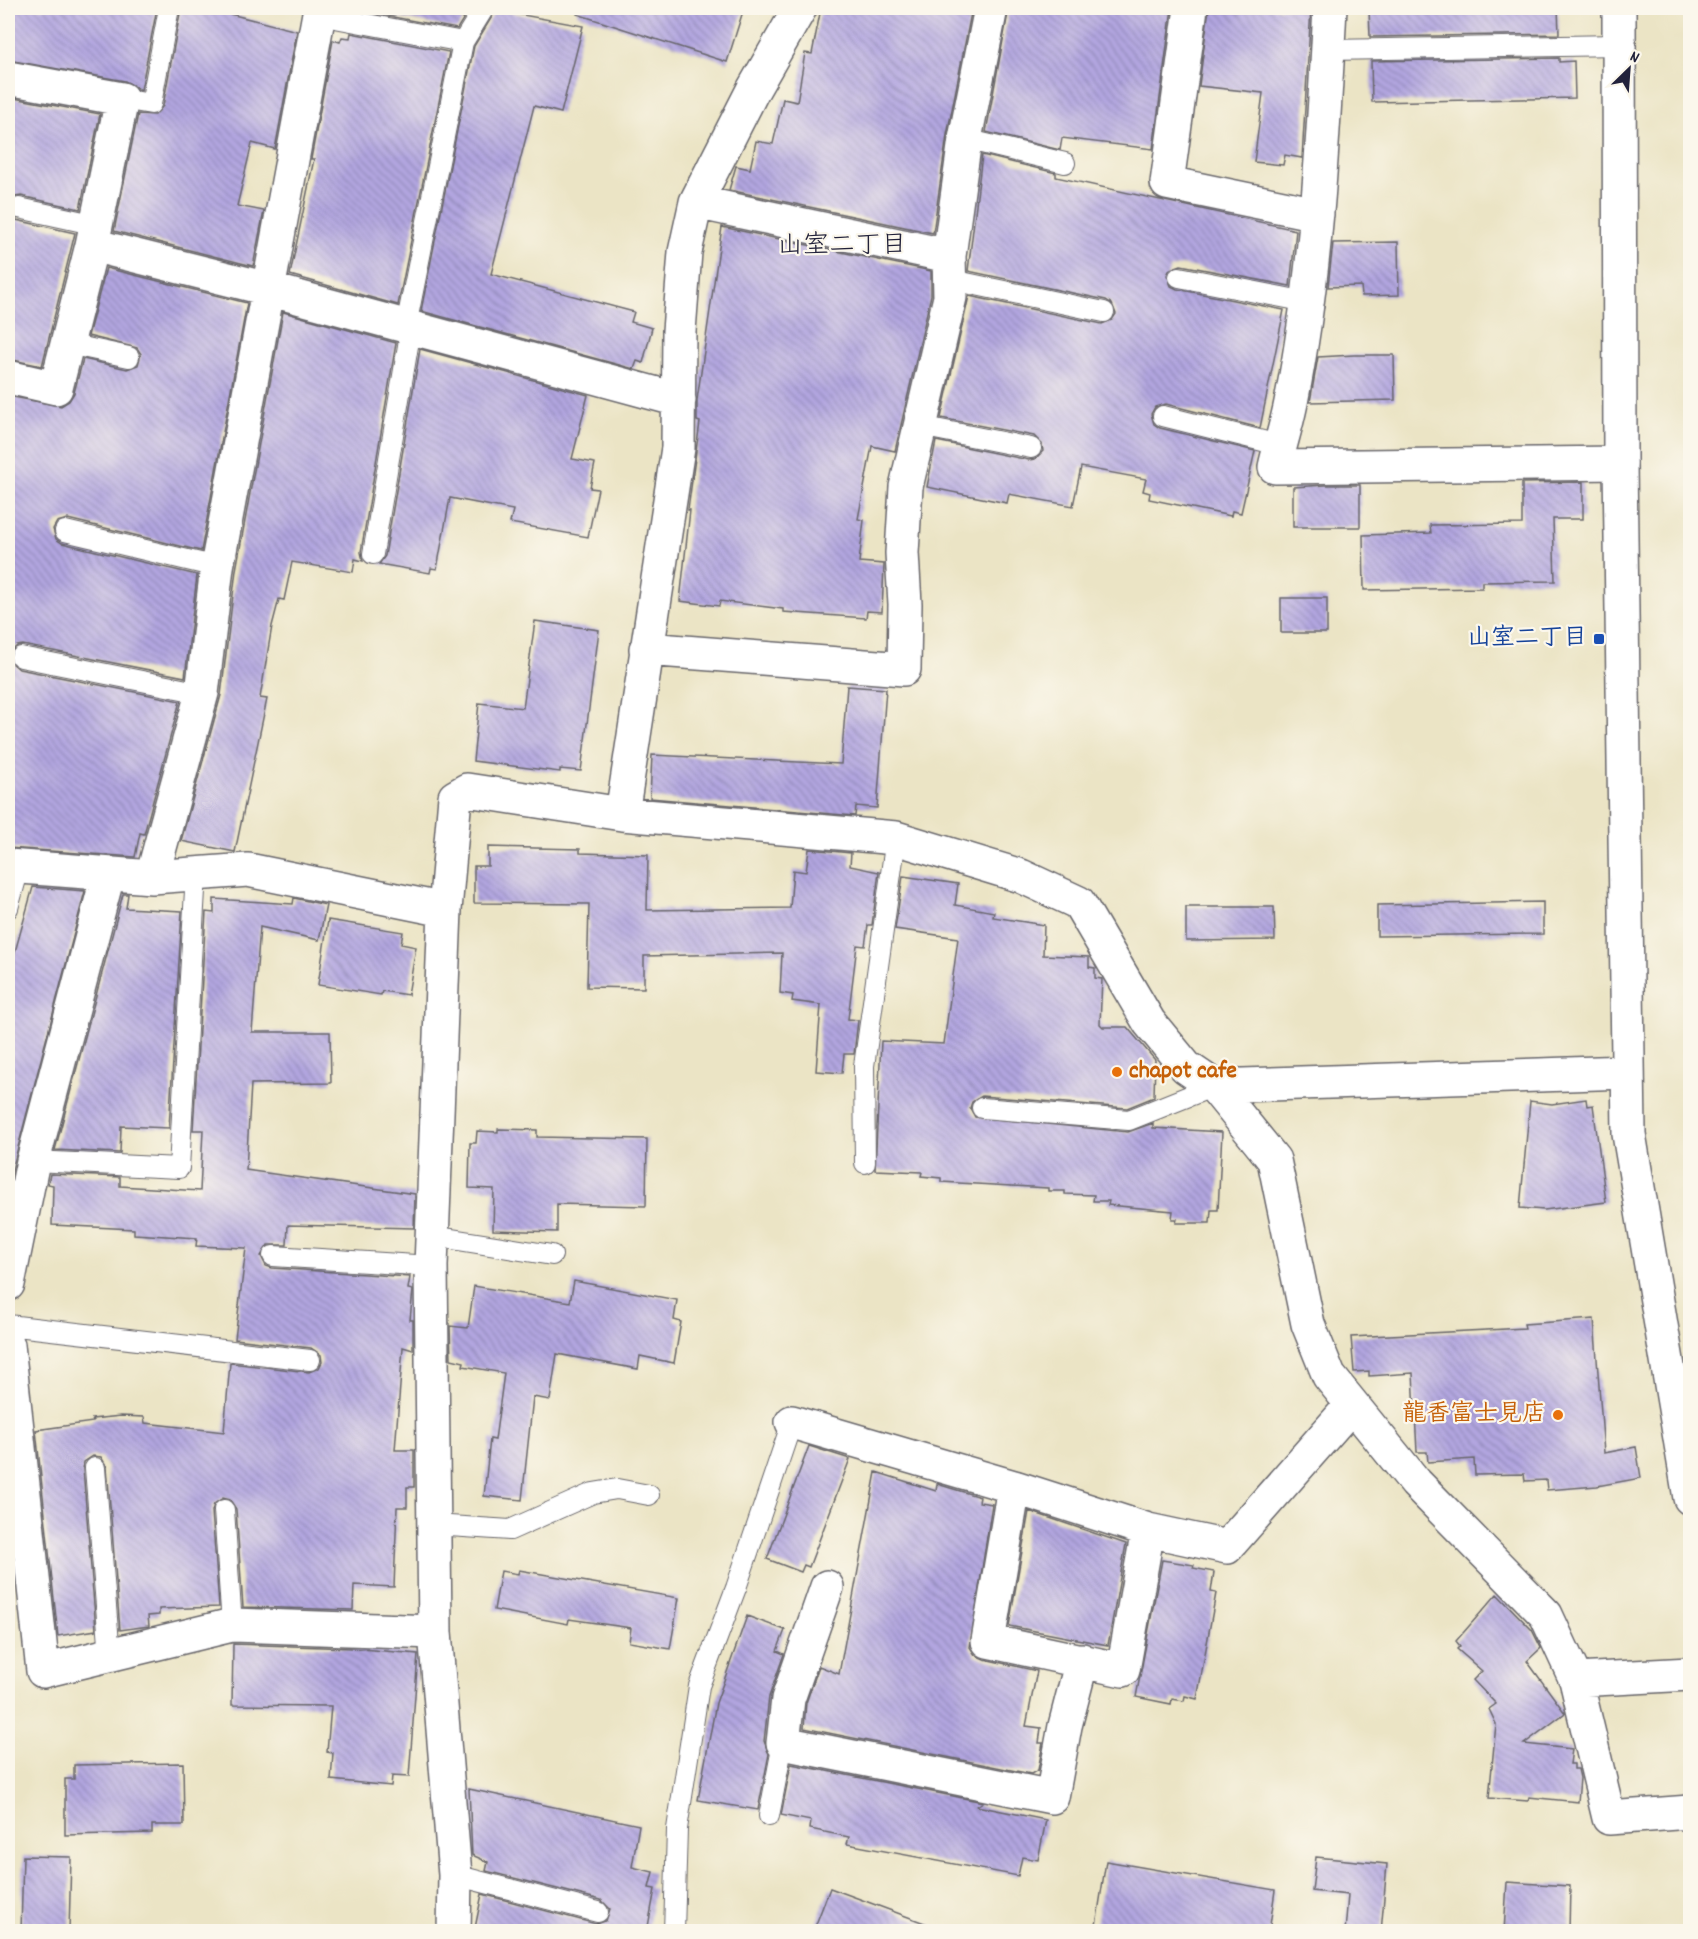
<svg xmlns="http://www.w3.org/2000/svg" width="1698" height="1939" font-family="Dekko,'Klee One',sans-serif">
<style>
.building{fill:url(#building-back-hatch)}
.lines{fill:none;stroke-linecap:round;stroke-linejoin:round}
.service-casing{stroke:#68666b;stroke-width:22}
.minor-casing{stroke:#68666b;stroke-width:36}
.tertiary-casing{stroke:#68666b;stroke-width:36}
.service{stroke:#fff;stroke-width:20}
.minor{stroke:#fff;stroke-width:33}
.tertiary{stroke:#fff;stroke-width:33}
.transit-dot{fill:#1a4fb4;stroke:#fbf7ec;stroke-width:2}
.food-dot{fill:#e8710a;stroke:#fbf7ec;stroke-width:2}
.labels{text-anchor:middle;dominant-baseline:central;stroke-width:4.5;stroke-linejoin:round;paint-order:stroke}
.transit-label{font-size:24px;font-weight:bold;fill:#164399;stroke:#fbf7ec;text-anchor:end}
.food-label{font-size:24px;font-weight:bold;fill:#c56008;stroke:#fbf7ec;text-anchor:start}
.neighbourhood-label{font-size:26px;fill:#22223b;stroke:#fbf7ec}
</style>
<defs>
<pattern id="building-back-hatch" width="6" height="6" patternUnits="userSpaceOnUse" patternTransform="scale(1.5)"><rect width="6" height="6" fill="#b2a6e0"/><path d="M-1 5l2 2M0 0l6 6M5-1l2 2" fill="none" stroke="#9087b7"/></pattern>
</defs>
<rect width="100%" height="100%" fill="#fbf7ec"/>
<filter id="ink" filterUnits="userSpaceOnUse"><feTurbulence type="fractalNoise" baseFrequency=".0167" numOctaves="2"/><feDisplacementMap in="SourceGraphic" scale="12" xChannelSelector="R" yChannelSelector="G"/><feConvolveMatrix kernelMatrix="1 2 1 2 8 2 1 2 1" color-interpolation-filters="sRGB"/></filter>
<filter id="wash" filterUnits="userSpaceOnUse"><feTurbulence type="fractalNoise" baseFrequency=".008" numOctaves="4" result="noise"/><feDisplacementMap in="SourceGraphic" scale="24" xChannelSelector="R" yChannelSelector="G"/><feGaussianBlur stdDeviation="1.35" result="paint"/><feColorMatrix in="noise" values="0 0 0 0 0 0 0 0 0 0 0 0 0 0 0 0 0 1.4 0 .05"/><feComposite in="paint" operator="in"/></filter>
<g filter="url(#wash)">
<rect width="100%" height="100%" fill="#ebe4c5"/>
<g id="blocks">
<path class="building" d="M14 8H157L141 90 125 81 8 60Z
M181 8H227L226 13 297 31 275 149 252 143 237 206 264 211 253 266 114 231 138 114 155 115 163 106Z
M357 8H470L457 29 356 10Z
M578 8H744L727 62 577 14Z
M821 8H972L947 135 933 233 729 190 736 166 750 169 756 141 773 144 783 99 797 102 805 53 812 54Z
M1009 8H1172L1153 149 1062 138 1060 150 986 132Z
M1209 8H1311L1302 158 1285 155 1283 165 1254 162 1263 93 1199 86Z
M1369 8H1558L1559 34 1370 37Z
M496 10 583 26 561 113 534 106 491 274 634 312 631 322 652 328 643 363 637 361 634 369 421 311 474 46Z
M351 33 449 52 398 305 290 275 314 159H311L333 40 340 42 342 37 350 38Z
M1559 58V62L1574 61 1575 98 1372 102 1371 61Z
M8 97 100 114 80 209 21 196 15 197 8 205Z
M982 155 1056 173V177L1296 230 1290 286 1181 265 1170 269 1167 275 1171 286 1177 289 1284 310 1260 428 1166 404 1155 407 1151 414 1154 424 1160 428 1255 451 1241 513 1232 511 1231 516 1149 499 1150 493 1143 491 1146 479 1081 467 1073 506 1009 494 1007 503 927 487 936 441 1029 460 1035 459 1043 451 1042 444 1034 436 941 418 969 296 1102 324 1112 320 1116 314 1112 304 1106 300 968 271Z
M8 211 16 220 75 233 42 366 8 359Z
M722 227 931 271V295L895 451 872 446 858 519 864 520 859 562 884 564 882 612 867 611 866 618 783 612V609L720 601 719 606 680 601 690 510H688L700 422 697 421V400Z
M1398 242 1399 295 1362 296 1361 286 1328 287 1333 243Z
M106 268 247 303 201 551 68 519 57 522 53 529 56 539 62 543 197 575 185 677 23 645 17 646 9 654 10 661 19 669 180 701 144 834 140 833 135 857 8 848V396L61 406 69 401 74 393 83 359 127 369 138 365 141 354 137 348 88 336Z
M283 312 396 343 361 552 363 561 355 559 353 572 292 562 284 600 279 599 272 626 260 698 267 699 235 852 181 841 221 695 236 570Z
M420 349 588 395 572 459 595 463 590 488 598 489 588 537 510 523 513 510 450 498 437 569 431 568 430 573 379 564 385 556Z
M1354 355H1394L1395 400 1310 402 1318 357Z
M1583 482V519H1553L1555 581 1482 582V588L1364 590 1363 535 1431 533 1430 525 1522 524V483Z
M1326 485H1360V527H1293V487Z
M1281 598H1327V633H1281Z
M535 621 599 630 581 771 560 769V772L473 761 479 703 523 708Z
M847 686 886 689 877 808 856 806 855 816 650 798 652 755 841 764Z
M488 847 580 849V853L648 855 647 910 790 908 793 870 806 872 809 849 851 853 850 866 879 872 872 925H868L865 946 857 945 848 1019 858 1020 854 1054H844L842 1073 816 1071 821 1005 792 1001 793 995 780 993 782 953 644 956V988L587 987 589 904 474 903V866H488Z
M903 876 958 884 955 905 994 912 993 917 1044 925 1043 955 1089 957V967L1095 968V978L1102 979 1100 1024 1103 1027H1127L1155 1060 1154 1097 1127 1108 982 1096 972 1102 970 1108 975 1117 1128 1132 1153 1123V1128L1222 1132 1218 1210H1211L1210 1223H1176L1177 1219H1172L1173 1211 1108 1205 1109 1201H1093L1094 1195 1065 1194V1191H1048V1188L941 1182V1178L921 1176 922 1172 875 1170 881 1041 944 1044 958 938 895 929Z
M33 887 85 891 11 1174 8 1173V977Z
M123 894H128L126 908 182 911 169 1128 121 1126 120 1153 55 1150Z
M294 898 326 905 319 940 260 927 252 1032H330L331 1083 251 1084 246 1170 415 1194 414 1228 288 1225 287 1245H268L261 1256 266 1266 272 1268 410 1277 408 1289 413 1290 410 1320H413V1350L403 1347 395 1450H414V1487H407V1507H397L394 1587 354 1585 353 1610 243 1607 236 1509 230 1500 223 1498 214 1504 212 1511 219 1607 159 1609V1615L148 1616 149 1626 120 1630 107 1467 101 1457 93 1456 84 1462 83 1469 96 1630 58 1636 36 1430 93 1422 92 1419 121 1416 144 1417 145 1423 224 1432 230 1363 309 1372 319 1368 322 1362 321 1355 311 1348 235 1339 246 1248 196 1246 197 1238 134 1234V1229L52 1225 53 1185 48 1184 50 1174 120 1177V1186L200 1191 203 1130H193L206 912 214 913V899L293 904Z
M1543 902V934L1377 936V905Z
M1186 907H1274L1275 940 1186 941Z
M328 920 403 932 401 944 416 947 408 995 382 991 381 995 318 985Z
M1586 1099 1587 1106 1593 1105 1606 1202 1544 1210 1520 1208 1530 1101 1552 1104Z
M498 1129 537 1130V1137L647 1139 646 1206 557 1204V1232L493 1230 494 1189 469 1188 470 1143H476L477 1131 498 1132Z
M574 1281 677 1300 674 1320 681 1322 674 1363 640 1356 638 1369 557 1354 550 1400 533 1397 522 1500 484 1496 490 1439 495 1440 504 1373 463 1366 464 1362 451 1359 450 1326 468 1328 474 1286 570 1302Z
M1594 1319 1604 1453 1636 1447 1641 1478 1597 1486 1547 1490 1546 1480 1525 1481 1524 1474 1475 1475 1474 1459 1428 1462 1427 1452H1417L1413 1373 1369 1376V1371L1354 1372 1351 1337 1525 1328 1524 1324Z
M809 1446 850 1459 809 1567 804 1565 801 1572 767 1559Z
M876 1472 936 1491 937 1484 980 1497 979 1502 992 1504 970 1647 975 1655 984 1659 1037 1671 1026 1726 1041 1728 1039 1743H1043L1038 1770 1031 1774 804 1728 806 1703 819 1666 839 1674Z
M1029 1511 1126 1544 1108 1645 1009 1626Z
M1162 1560 1194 1565 1193 1568 1214 1572 1211 1592 1216 1593 1197 1699 1185 1696 1184 1701 1172 1699 1171 1704 1136 1697Z
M519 1570 679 1598 670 1649 629 1642 631 1628 569 1619 568 1624 494 1610 501 1571 518 1574Z
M1497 1594 1532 1630 1541 1648 1527 1661 1565 1713 1524 1744 1572 1749 1570 1764H1574V1769H1578L1580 1778 1578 1802 1529 1797 1528 1801 1489 1798 1496 1724 1489 1709 1496 1704 1473 1680 1482 1671 1457 1649 1460 1646 1456 1641Z
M747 1616 785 1630 777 1651 784 1654 769 1697 764 1741 769 1754 758 1810 698 1800 716 1703Z
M233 1644 351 1648 418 1654 409 1777 392 1776 391 1786 331 1780 333 1753 327 1752 331 1706 232 1705Z
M183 1763 184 1825H152V1833L65 1835V1779H74V1765Z
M791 1764 983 1802 977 1806 1046 1820 1038 1860 1022 1857 1018 1876 847 1844 849 1837 810 1829 811 1821 781 1815Z
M469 1789 639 1825 632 1867 653 1872 649 1888 655 1889 647 1932H495L475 1928 482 1894 596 1924 606 1921 610 1909 601 1900 486 1871 488 1862 472 1855Z
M23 1856 71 1857 69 1932H21Z
M1316 1857 1387 1864 1381 1932H1345L1348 1895 1312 1891Z
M1106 1861 1275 1890 1269 1932H1095Z
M1507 1882 1570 1886 1569 1932H1504Z
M830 1888 938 1928V1932H813Z"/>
</g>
</g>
<g filter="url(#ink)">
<use href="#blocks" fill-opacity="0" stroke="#68666b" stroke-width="1.5"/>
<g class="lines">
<g class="service-casing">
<path id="service" d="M319 15 463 42 406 326
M463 42 484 8
M1328 50 1619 45
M122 99 151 104 169 8
M965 139 1065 163
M19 208 97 225
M1179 277 1307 302
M952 280 1104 312
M68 344 129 357
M1163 416 1279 445
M920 426 1031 448
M65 531 217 567
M373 554 411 328
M21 657 202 693
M8 908 19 868
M982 1108 1129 1120 1214 1086
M33 1161 179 1168 196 873
M865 1163 864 1066 896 838
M433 1236 552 1255
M273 1256 431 1266
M8 1325 310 1360
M95 1468 110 1656
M224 1510 232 1625
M434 1525 510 1530 593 1493 617 1489 649 1495
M769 1816 783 1743
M455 1875 598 1912
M674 1932 677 1829 699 1686 736 1588 792 1422"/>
</g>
<g class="minor-casing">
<path id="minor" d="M1191 8 1167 183 1317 214
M1330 8C1323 138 1317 269 1292 397 1288 421 1280 444 1275 467L1620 463
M8 78 122 99 92 245 56 388 8 377
M696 202 949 256
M92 245 268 289 679 400
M646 649 904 669 905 604 902 553 906 487 950 297 949 256 965 139 991 8
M622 814 678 448 679 331 685 252 696 202 753 90 800 8
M8 866 152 877 248 870 445 910
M152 877 202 693 217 567 320 8
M1214 1086 1627 1072
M8 1284 33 1161 108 875
M8 1345 43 1671 232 1625 435 1632
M792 1422 1014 1487 1148 1530 1227 1547 1351 1406
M1014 1487 988 1641 1123 1670 1148 1530
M827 1587 788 1699 783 1743 1052 1797 1065 1726 1082 1660
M1576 1680 1609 1818 1690 1812
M454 1932 455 1875 435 1632 431 1266 445 910 455 797 467 790 622 814 896 838 1021 876 1079 903 1149 1022 1186 1067 1214 1086 1274 1160 1308 1324 1329 1376 1416 1483 1546 1615 1576 1680 1690 1674"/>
</g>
<g class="tertiary-casing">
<path id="tertiary" d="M1619 8 1620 463 1629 1134 1690 1498"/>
</g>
<use href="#service" class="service"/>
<use href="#minor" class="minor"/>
<use href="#tertiary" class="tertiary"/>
</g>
</g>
<rect class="transit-dot" x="1593" y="633" width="12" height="12" rx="3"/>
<g class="food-dot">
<circle cx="1117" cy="1072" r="6"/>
<circle cx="1558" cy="1415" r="6"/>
</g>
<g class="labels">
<g class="transit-label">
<text x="1587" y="639">山室二丁目</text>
</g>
<g class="food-label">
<text x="1129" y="1072">chapot cafe</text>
<text x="1546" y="1415" text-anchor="end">龍香富士見店</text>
</g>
<g class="neighbourhood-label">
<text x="842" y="246">山室二丁目</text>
</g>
</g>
<rect width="1698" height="1939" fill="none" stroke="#fbf7ec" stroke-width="30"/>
<g transform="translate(1629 69) rotate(25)" stroke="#fbf7ec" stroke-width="4.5" paint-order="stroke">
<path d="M0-4.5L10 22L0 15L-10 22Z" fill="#22223b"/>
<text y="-9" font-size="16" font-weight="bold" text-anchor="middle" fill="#22223b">N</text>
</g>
</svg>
